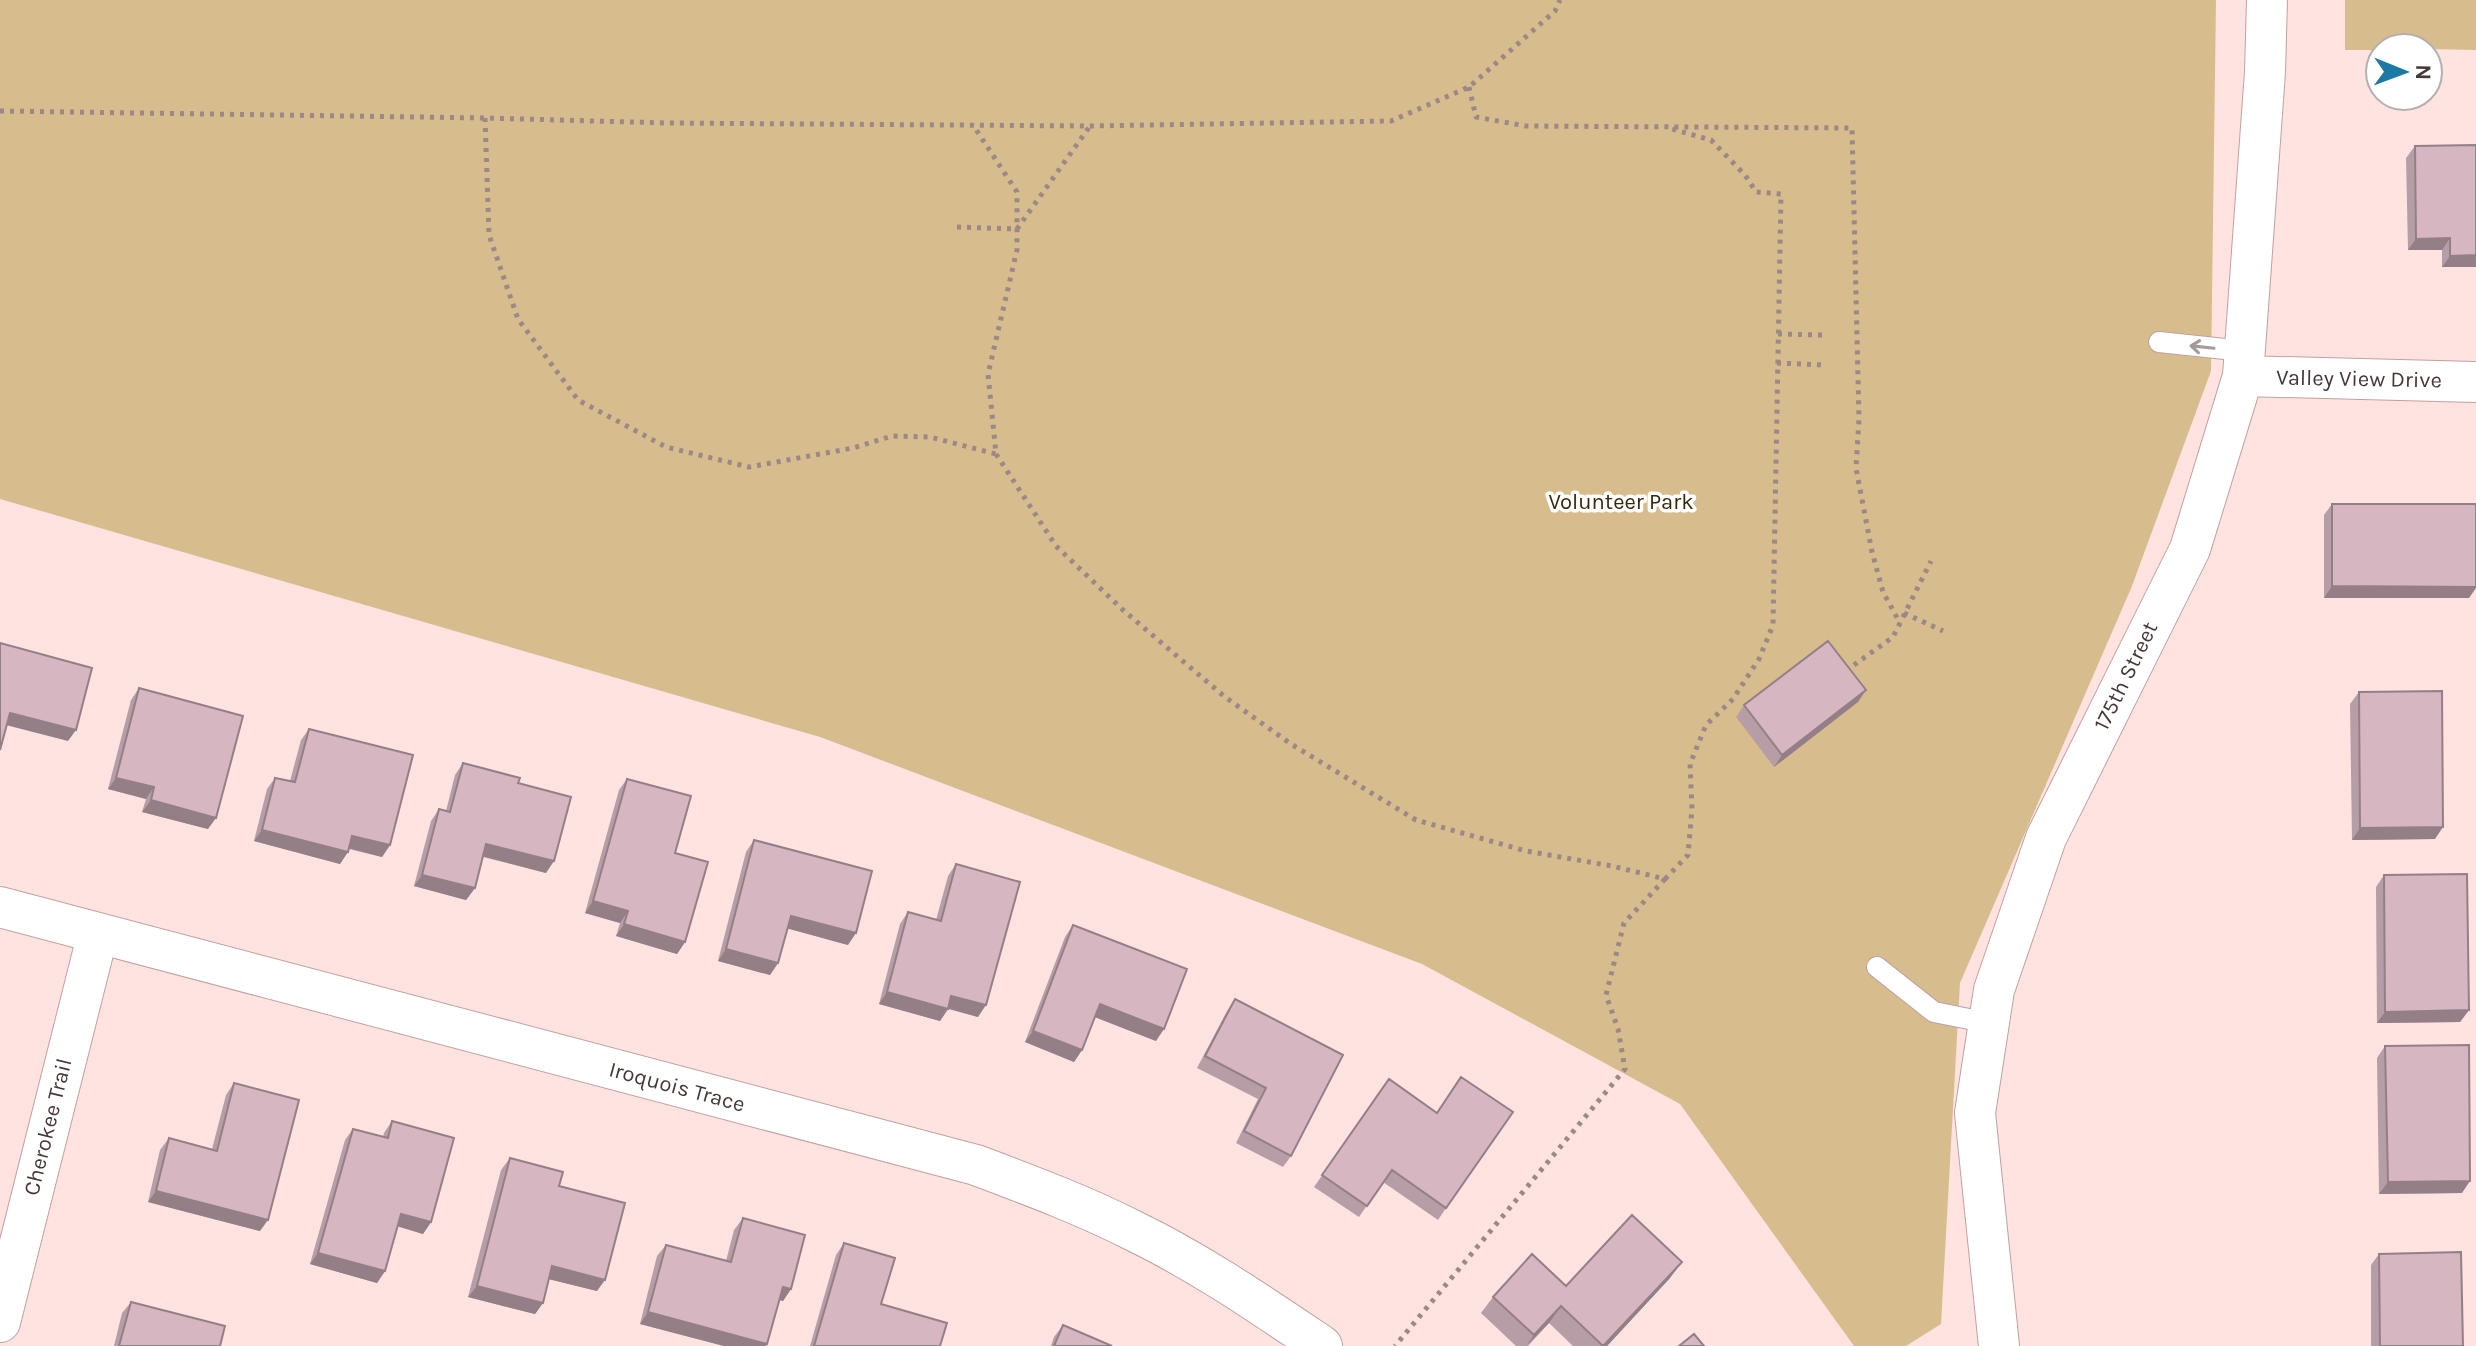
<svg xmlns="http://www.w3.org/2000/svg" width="2476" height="1346" font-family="Karla,sans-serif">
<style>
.green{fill:#d7bd8d}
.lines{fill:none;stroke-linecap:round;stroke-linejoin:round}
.lane-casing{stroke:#c1a19f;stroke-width:22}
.street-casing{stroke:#c1a19f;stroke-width:42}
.path{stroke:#9c8886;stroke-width:5;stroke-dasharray:4 6;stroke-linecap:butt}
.lane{stroke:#fff;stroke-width:20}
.street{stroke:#fff;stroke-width:40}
.wall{fill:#b79da6}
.shaded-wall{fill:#957f87}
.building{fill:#d5b6c1;stroke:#957f87;stroke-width:2}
.oneway{stroke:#a29c9b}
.labels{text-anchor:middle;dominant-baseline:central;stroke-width:7;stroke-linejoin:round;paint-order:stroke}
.street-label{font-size:22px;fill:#453837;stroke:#fff}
.park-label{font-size:22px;fill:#372809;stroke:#fff}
</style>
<rect width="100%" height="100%" fill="#ffe3e1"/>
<path class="green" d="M0 0H2216L2211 371 2132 586 1960 983 1941 1324 1906 1346H1854L1680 1104 1422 964 820 737 0 499Z
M2345 0H2476V50L2380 48V50H2345Z"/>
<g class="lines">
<g class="lane-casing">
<path id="lane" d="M2159 342 2225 349 2245 348
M1877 967 1934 1012 1989 1023"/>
</g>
<g class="street-casing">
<path id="street" d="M2243 376 2476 382
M0 907 976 1165C1029 1185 1083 1205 1134 1231 1200 1263 1261 1305 1322 1346
M0 1322 98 933
M1999 1346 1975 1113 1994 990 2046 838 2190 549 2243 376 2265 72 2267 0"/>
</g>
<path class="path" d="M1469 87 1476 117 1526 126 1852 128 1859 419 1856 468 1872 552 1883 592 1900 623
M0 111 485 118 667 123 1090 126 1391 121 1469 87 1555 11 1560 0
M485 118 489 235 518 319 578 400 666 447 749 467 853 448 892 436 930 437 996 454 988 374 1017 250V192L973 125
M957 227 1017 229 1090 126
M1778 334 1822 335
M1777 363 1824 365
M996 454 1056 546 1123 610 1225 697 1291 744 1416 820 1526 851 1612 866 1665 879 1624 923 1606 995 1618 1029 1625 1069 1395 1346
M1904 613 1943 631
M1854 665 1893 637 1931 561
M1665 879 1688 855 1692 809 1690 764 1706 725 1733 699 1759 659 1773 625 1781 194 1756 192 1745 175 1711 140 1672 129"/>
<use href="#lane" class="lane"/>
<use href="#street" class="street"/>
</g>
<path class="wall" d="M2415 146 2476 267H2442V250H2408L2406 158Z
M2332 504 2469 598H2324V515Z
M139 688 208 829 142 812 146 799 108 789 131 700Z
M2359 692 2435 839 2352 840 2350 704Z
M1858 702 1774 767 1736 717 1744 705Z
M309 729 390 845 382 857 349 849 340 864 254 841 267 789 275 778 290 781 301 740Z
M463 763 518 783 546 873 483 857 475 888 466 900 414 886 431 821 439 809 446 811 455 775Z
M627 779 675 853 685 942 677 954 616 936 620 923 585 913 619 790Z
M754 840 848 945 787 928 778 963 770 975 718 961 746 852Z
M956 864 978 1017 948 1009 940 1021 879 1004 900 924 908 912 936 920 948 876Z
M2384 875 2469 1010 2460 1022 2377 1023 2376 887Z
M1073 925 1156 1041 1095 1017 1082 1050 1074 1062 1025 1042 1065 937Z
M1235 999 1291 1156 1283 1167 1236 1143 1258 1099 1197 1068 1227 1011Z
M2385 1046 2462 1193 2379 1194 2377 1058Z
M1389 1079 1446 1208 1438 1220 1383 1182 1359 1217 1314 1187Z
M234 1083 260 1231 148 1202 160 1150 169 1138 212 1149 226 1095Z
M392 1121 431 1222 423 1234 398 1226 385 1271 377 1283 310 1264 345 1140 353 1129 383 1137 384 1133Z
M510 1158 559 1186 597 1291 549 1279 543 1303 535 1314 468 1297 501 1170Z
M743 1218 791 1289 783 1301 779 1300 766 1346H724L640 1324 657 1256 666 1245 726 1261 734 1230Z
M844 1243 881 1304 940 1346H810L836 1255Z
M2379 1254 2463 1346H2371V1265Z
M1670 1278 1607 1346H1573L1549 1323 1528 1346H1516L1481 1313 1493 1297 1566 1286Z
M131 1302 220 1346H114L122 1313Z
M1063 1325 1112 1346H1051L1054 1337Z"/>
<path class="shaded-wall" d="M2450 238 2442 250H2408L2416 239Z
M2476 255V267H2442L2450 256Z
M2332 586 2476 587V588L2469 598H2324Z
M1866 690 1858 702 1774 767 1782 755Z
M10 713 76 730 68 741 2 724Z
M116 778 154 787 146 799 108 789Z
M151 800 216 818 208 829 142 812Z
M2443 827 2435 839 2352 840 2360 828Z
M262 830 348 852 340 864 254 841Z
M352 836 390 845 382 857 344 847Z
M486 844 554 861 546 873 478 855Z
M422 875 475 888 466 900 414 886Z
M593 901 628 911 620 923 585 913Z
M791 916 856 933 848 945 782 927Z
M624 924 685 942 677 954 616 936Z
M726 949 778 963 770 975 718 961Z
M887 992 948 1009 940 1021 879 1004Z
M951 996 986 1005 978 1017 943 1007Z
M1100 1004 1164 1029 1156 1041 1092 1016Z
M2469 1010 2460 1022 2377 1023 2385 1012Z
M1033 1031 1082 1050 1074 1062 1025 1042Z
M2470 1181 2462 1193 2379 1194 2388 1182Z
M156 1191 268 1220 260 1231 148 1202Z
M401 1214 431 1222 423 1234 393 1225Z
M318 1253 385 1271 377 1283 310 1264Z
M1682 1262 1670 1278 1607 1346H1603Z
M552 1266 605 1280 597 1291 544 1278Z
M477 1286 543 1303 535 1314 468 1297Z
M783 1287 791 1289 783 1301 774 1298Z
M1561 1306 1549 1323 1526 1346 1534 1335Z
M648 1312 767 1344 766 1346H724L640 1324Z"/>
<path class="building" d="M2476 145V255L2450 256V238L2416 239 2415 146Z
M2332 504H2476V587L2332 586Z
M1828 641 1866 690 1782 755 1744 705Z
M0 643 92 668 76 730 10 713 0 750Z
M139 688 243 716 216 818 151 800 154 787 116 778Z
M2442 691 2443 827 2360 828 2359 692Z
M309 729 413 755 390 845 352 836 348 852 262 830 275 778 295 782Z
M463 763 520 778 518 783 571 797 554 861 486 844 475 888 422 875 439 809 450 812Z
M627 779 691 796 675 853 708 862 685 942 624 924 628 911 593 901Z
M754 840 872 871 856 933 791 916 778 963 726 949Z
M956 864 1020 882 986 1005 951 996 948 1009 887 992 908 912 941 921Z
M2467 874 2469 1010 2385 1012 2384 875Z
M1073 925 1187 969 1164 1029 1100 1004 1082 1050 1033 1031Z
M1235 999 1343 1055 1291 1156 1244 1131 1266 1088 1205 1056Z
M2469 1045 2470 1181 2388 1182 2385 1046Z
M1461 1077 1513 1112 1446 1208 1392 1170 1367 1206 1322 1175 1389 1079 1437 1113Z
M234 1083 299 1100 268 1220 156 1191 169 1138 217 1151Z
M392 1121 454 1138 431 1222 401 1214 385 1271 318 1253 353 1129 388 1138Z
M510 1158 563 1172 559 1186 625 1203 605 1280 552 1266 543 1303 477 1286Z
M1632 1215 1682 1262 1603 1346 1561 1306 1534 1335 1493 1297 1532 1254 1566 1286Z
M743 1218 805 1235 791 1289 783 1287 767 1344 648 1312 666 1245 731 1262Z
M844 1243 895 1258 881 1304 947 1323 940 1346H814Z
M2461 1252 2463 1346H2380L2379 1254Z
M131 1302 225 1326 220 1346H119Z
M1063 1325 1112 1346H1054Z
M1694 1334 1704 1346H1679Z"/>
<defs><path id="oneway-shaft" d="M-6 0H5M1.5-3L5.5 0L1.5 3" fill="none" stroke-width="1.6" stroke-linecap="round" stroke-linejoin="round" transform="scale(2)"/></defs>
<use class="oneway" href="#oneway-shaft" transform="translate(2202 347) rotate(-174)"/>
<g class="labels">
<g class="street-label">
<text transform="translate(2359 379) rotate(1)">Valley View Drive</text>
<text transform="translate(2126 676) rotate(-64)">175th Street</text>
<text transform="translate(677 1087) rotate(15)">Iroquois Trace</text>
<text transform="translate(48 1127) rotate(-76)">Cherokee Trail</text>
</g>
<g class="park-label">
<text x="1621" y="502">Volunteer Park</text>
</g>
</g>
<g transform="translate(2404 72) rotate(91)"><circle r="38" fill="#ffffff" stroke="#b5afaf" stroke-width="2"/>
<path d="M0-6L14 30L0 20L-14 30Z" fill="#1c79a6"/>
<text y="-12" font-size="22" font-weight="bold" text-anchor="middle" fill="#453837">N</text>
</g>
</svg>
